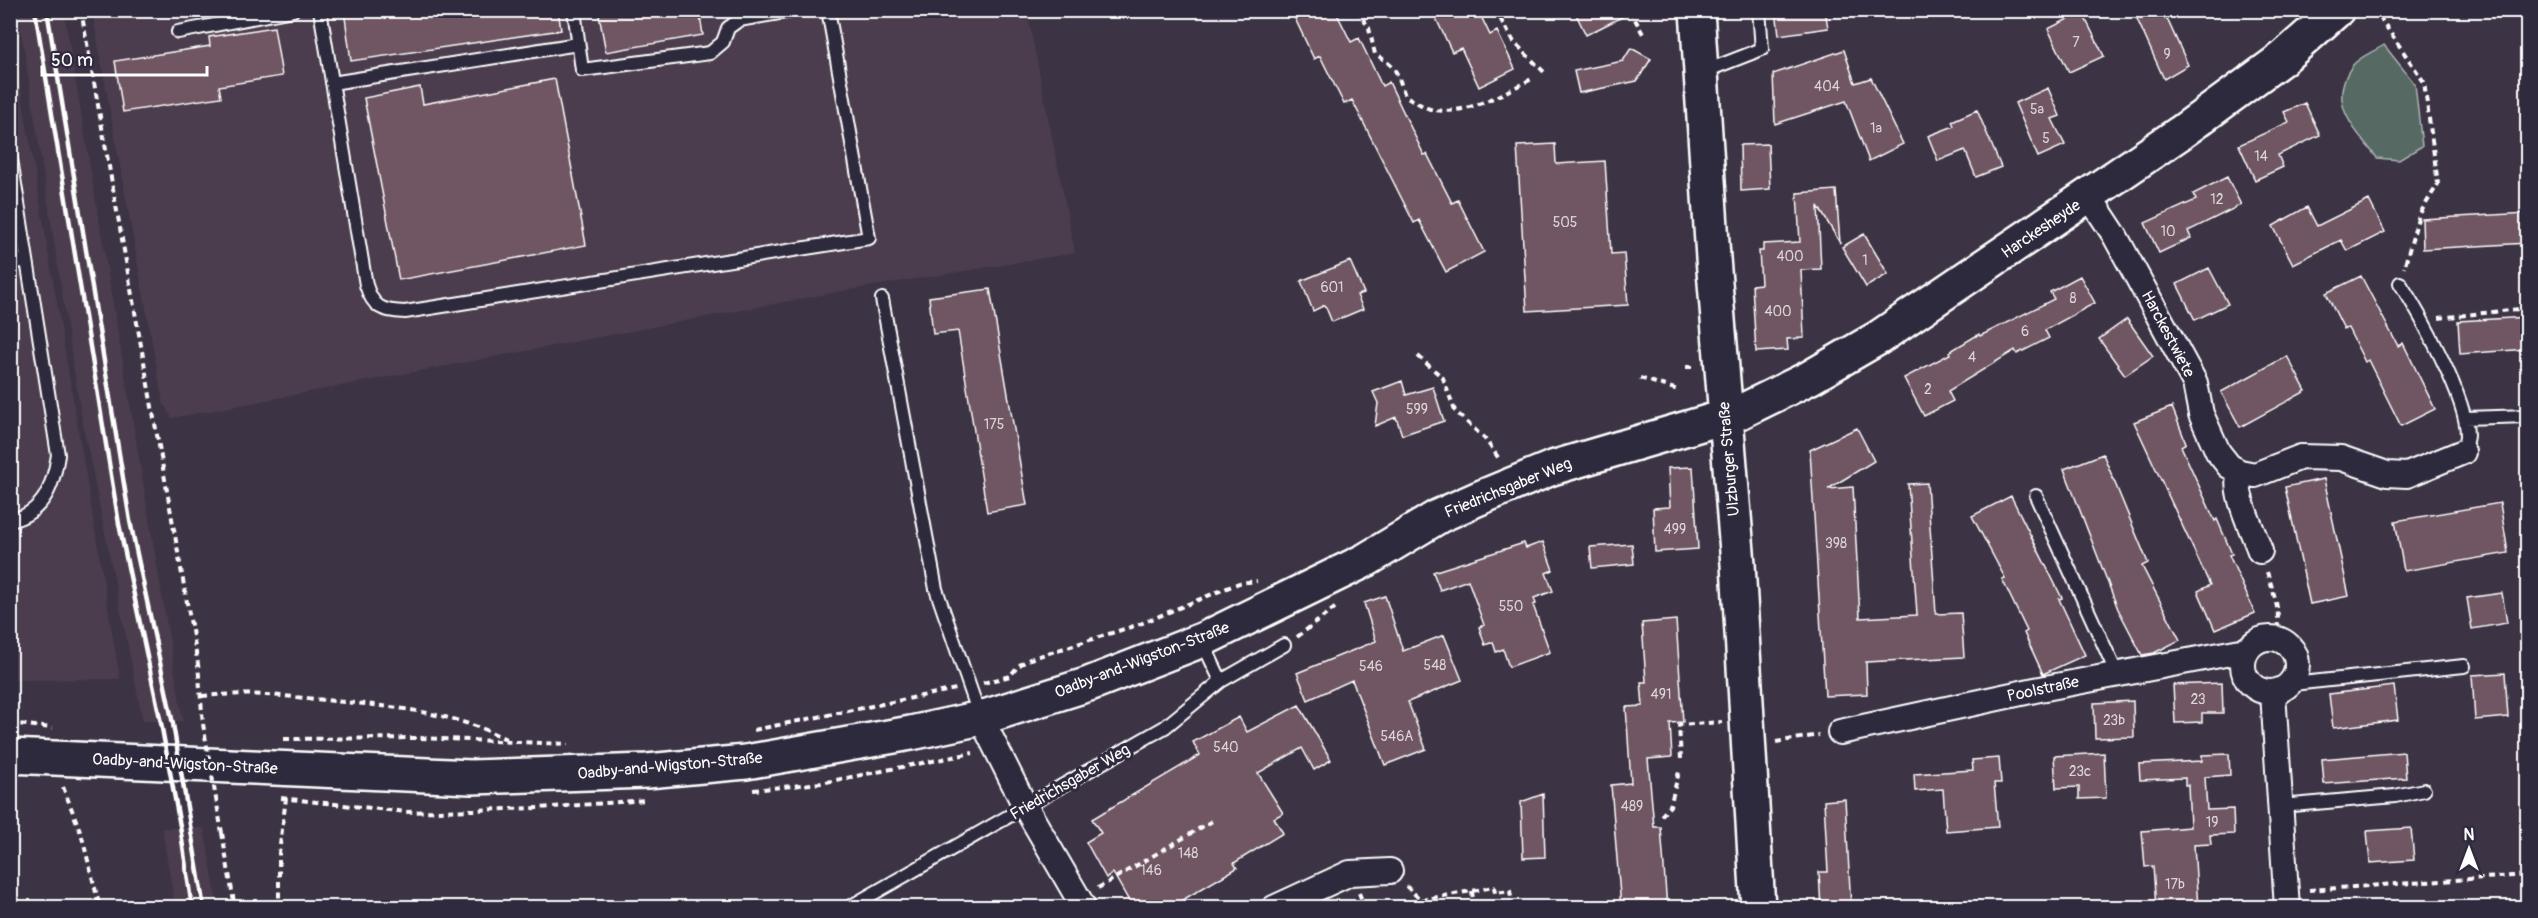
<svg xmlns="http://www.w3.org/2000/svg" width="2538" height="918" font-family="Pangolin,sans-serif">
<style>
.built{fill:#4b3e4d}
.green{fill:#576a64;stroke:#abb4b2;stroke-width:1.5}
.building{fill:#6f5762;stroke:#fff;stroke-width:1.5}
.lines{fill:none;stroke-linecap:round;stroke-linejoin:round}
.service-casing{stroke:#fff;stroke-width:16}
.minor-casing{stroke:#fff;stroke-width:28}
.secondary-casing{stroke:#fff;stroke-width:38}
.path{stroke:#fff;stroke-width:4;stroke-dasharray:6 4.5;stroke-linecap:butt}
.service{stroke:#2f2a3d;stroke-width:12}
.minor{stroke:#2f2a3d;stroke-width:24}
.secondary{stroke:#2f2a3d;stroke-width:33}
.rail{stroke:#fff;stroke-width:4.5}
.path-bridge{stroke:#fff;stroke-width:4;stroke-dasharray:6 4.5;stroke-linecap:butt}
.labels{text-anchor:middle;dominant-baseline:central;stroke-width:6;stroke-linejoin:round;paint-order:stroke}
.number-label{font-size:14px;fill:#dbd5d8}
.street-label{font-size:16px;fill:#fff;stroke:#2f2a3d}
</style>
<rect width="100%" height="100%" fill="#3c3344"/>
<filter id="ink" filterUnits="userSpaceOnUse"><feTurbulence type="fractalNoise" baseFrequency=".0167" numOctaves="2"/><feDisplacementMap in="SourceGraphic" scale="12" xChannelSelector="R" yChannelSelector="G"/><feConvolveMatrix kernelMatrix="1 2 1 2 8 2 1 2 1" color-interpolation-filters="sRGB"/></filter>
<g filter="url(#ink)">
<path class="built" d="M18 11H64L183 721H143L81 415Z
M92 11H1027L1075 253 842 291 172 418 163 403Z
M11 30 120 679 11 680Z
M162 828H204L218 907H175Z"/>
<path class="green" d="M2384 45 2415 84 2422 146 2399 160 2377 158C2355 129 2325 102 2353 65 2359 57 2375 51 2384 45Z"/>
<path class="building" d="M344 10H558L561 30 351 61Z
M598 10H699L703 35 606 52Z
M1291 10H1335L1351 42 1359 38 1382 86 1389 82 1424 155 1427 154 1452 203 1458 200 1484 252 1446 272 1419 220 1414 223 1352 100 1344 104 1320 56 1314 59Z
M1432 10H1478L1490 35 1497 31 1515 69 1479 87 1461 48 1452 52Z
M1574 10H1636L1586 35Z
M1776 10H1825L1828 28 1779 35Z
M2133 10H2163L2188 65 2164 79Z
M2082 12 2104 56 2069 72 2048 29Z
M274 27 282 76 219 86 221 97 123 112 115 61 210 46 209 37Z
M1631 48 1651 59 1637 81 1579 93 1574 71 1623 61Z
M1844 50 1855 83 1871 78 1903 144 1869 161 1846 101 1775 124 1773 74Z
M555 79 586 245 399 280 364 98 420 87 423 104Z
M2048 88 2060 116 2052 119 2065 145 2038 157 2015 103Z
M2305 103 2320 135 2278 155 2283 167 2255 180 2239 145 2289 122 2284 112Z
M1977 110 2001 167 1976 177 1965 150 1938 161 1928 136 1954 126 1952 121Z
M1555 144 1556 164 1605 161 1611 254 1624 253 1628 305 1527 311 1517 146Z
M1768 144 1770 189 1741 191 1740 145Z
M2227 177 2241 205 2188 231 2191 238 2159 253 2145 223 2196 200 2193 194Z
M1836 190 1840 243 1818 206 1821 269 1801 270 1804 338 1787 339 1788 350 1756 352 1752 285 1761 284 1759 251H1763V244L1800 242 1797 193Z
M2369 200 2385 232 2347 251 2341 240 2293 264 2273 226 2307 207 2317 226Z
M2528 213V243L2423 249 2422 219Z
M1864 234 1888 274 1866 287 1842 247Z
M1350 261 1364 293 1357 295 1363 309 1332 322 1325 305 1313 311 1301 281Z
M2209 268 2228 304 2195 320 2177 284Z
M2080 276 2095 303 2045 330 2049 338 2017 354 2015 350 1948 391 1953 401 1924 416 1904 378 1950 354 1949 352 1979 334 1980 336 2054 299 2050 292Z
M2361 276 2398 346 2403 343 2435 409 2401 426 2368 360 2365 362 2348 328 2344 329 2326 293Z
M990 289 1027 505 987 512 958 331 933 334 929 297Z
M2528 317V349L2460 354 2458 321Z
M2127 319 2153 356 2125 375 2099 339Z
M2287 356 2306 391 2240 427 2221 392Z
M1402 381 1406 395 1433 387 1444 421 1402 435 1396 417 1375 426 1378 403 1373 392Z
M2172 407 2186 443 2181 446 2215 521 2217 519 2232 554 2229 555 2255 613 2215 630 2198 591 2210 585 2134 422Z
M1857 428 1874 461 1828 489 1853 487 1860 618 1917 615 1908 484 1927 483 1936 614 1961 613 1964 657 1866 662 1867 694 1825 696 1810 450Z
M2103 454 2148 563 2142 566 2180 640 2154 653 2142 655 2118 609 2064 469Z
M1693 467 1698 549 1655 552 1653 508 1670 507 1668 468Z
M2324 479 2349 596 2310 604 2285 487Z
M2011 496 2062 598 2059 599 2085 655 2043 674 2024 633 2027 631 2002 579 2005 578 1972 516Z
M2500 503 2508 553 2404 571 2395 521Z
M1543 542 1553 570 1546 573 1553 591 1534 598 1536 604 1533 605 1550 652 1509 667 1503 649 1496 652 1493 642 1485 645 1479 627 1484 625 1468 580 1440 590 1433 572 1524 543 1526 548Z
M1632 544 1634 564 1592 568 1590 547Z
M2502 593 2507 623 2472 629 2467 598Z
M1385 596 1403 651 1444 635 1462 680 1408 702 1426 749 1385 765 1352 680 1308 700 1297 673 1376 641 1364 603Z
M1676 620 1683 722 1670 723 1672 757 1648 759 1654 827H1661L1667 908H1621L1611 785 1631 783 1626 707 1643 706 1641 682H1646L1642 623Z
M2505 673 2508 717 2475 720 2472 675Z
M2222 683 2223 713H2202V722L2175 723 2173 685Z
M2394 686 2398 720 2333 728 2329 694Z
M2133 701 2134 737 2095 738 2094 703Z
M1299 705 1331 760 1314 770 1302 748 1258 773 1283 813 1274 818 1283 833 1234 863 1237 868 1169 908H1133L1113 873 1106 878 1086 842 1101 833 1092 819 1200 755 1193 742 1239 717 1247 732Z
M2404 752 2406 778 2324 784 2322 759Z
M2104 753 2106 798 2079 799V787L2056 788 2054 756Z
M2229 754 2230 775 2205 777 2207 810 2233 809 2234 834 2210 835 2211 844 2194 845 2198 908H2156L2153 866 2145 867 2142 831 2190 827 2188 785H2185V778L2140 780 2139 764 2202 761V755Z
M1999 758 2001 783H1994L1998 827 1946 831 1943 789 1915 791 1914 774 1973 770 1972 760Z
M1543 794 1545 857 1523 858 1521 802Z
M1845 799 1851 908H1821L1819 872H1828L1824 801Z
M2411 828 2414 860 2370 863 2367 831Z"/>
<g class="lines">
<g class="service-casing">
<path id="service" d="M320 10 366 285C373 308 382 311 405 312L869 238 828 10
M574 10 582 70 710 53 723 42 728 28 739 20 797 10
M178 32 293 10
M1703 72 1762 49 1759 10
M332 83 578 44
M10 153 58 455C53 487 44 512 10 521
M10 263 27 260
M2400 283C2420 314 2467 399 2467 435 2467 440 2464 447 2463 452
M882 299 936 589 980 717
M2465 418 2528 416
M2036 496 2117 674
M1202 641 1221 681
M2292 684 2464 666
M2281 806 2395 796 2424 790
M848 908 1165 727 1221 681 1284 645"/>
</g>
<g class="minor-casing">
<path id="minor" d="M2089 196 2114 234 2195 383 2201 414 2218 452 2229 466 2240 472 2255 475 2301 457 2341 458 2387 474 2407 475 2463 452
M2240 472C2232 492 2253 530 2260 551
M2243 665a27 27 0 1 1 54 0a27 27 0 1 1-54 0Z
M2273 693 2287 908
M981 718 1026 808 1084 908
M1840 732 2035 690 2246 650
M1274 908 1350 873 1390 871"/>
</g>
<g class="secondary-casing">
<path id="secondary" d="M1697 10 1713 258 1738 564 1758 908
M10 756 471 777 647 771 746 762 911 733 981 718 1089 684 1202 640 1366 560 1439 516 1477 499 1552 468 1738 413 1809 378 1878 338 2180 133 2283 58 2337 10"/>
</g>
<path class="path" d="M81 10 198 664 203 724
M1357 10 1369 28 1375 54C1397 67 1397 72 1405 96 1414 100 1421 106 1430 109 1465 118 1503 92 1534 78
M1495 10 1514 42 1544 72
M1630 10 1643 34
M2371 10 2379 16 2424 82 2438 184 2419 215 2404 268
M2439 318 2528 308
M1418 356 1443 378 1455 411 1485 439 1500 460
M1686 367H1695
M1640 378 1678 390
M2267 572C2273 591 2284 619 2274 638
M1297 637 1336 607
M983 683 1010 676 1018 666 1030 659 1140 624 1239 583 1257 581
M202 696C246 692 290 696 334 701 397 707 452 712 510 741
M10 723 52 728
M754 730 956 689
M284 739 418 738 568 744
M1776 742 1819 735
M1681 759 1679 725 1722 722
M63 787 81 833 100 908
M753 790 821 783 973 753
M281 798 406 812 539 808 647 800
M1661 816 1670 806 1679 772
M222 833 235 908
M1406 886 1421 900 1494 887 1495 893 1510 891 1513 908
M1098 888 1214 820
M2309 890 2528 875
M1472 891 1474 908
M1359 893 1365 908
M1421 900 1422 908
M279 908V853L286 798"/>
<use href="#service" class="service"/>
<use href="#minor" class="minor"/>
<use href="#secondary" class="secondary"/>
<path class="rail" d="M35 10 119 524 161 723 180 826 192 908
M47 10 130 521 173 724 204 908"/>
<path class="path-bridge" d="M203 724 222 833"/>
</g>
</g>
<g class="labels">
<g class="number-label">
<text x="2076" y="42">7</text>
<text x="2167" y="54">9</text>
<text x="1827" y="86">404</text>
<text x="2037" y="109">5a</text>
<text x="1876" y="128">1a</text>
<text x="2046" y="138">5</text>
<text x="2261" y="156">14</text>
<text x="2217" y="199">12</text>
<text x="1565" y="222">505</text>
<text x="2168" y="231">10</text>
<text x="1790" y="256">400</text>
<text x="1865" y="260">1</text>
<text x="1332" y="287">601</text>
<text x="2073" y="298">8</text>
<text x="1778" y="311">400</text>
<text x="2025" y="331">6</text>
<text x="1972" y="357">4</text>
<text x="1928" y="389">2</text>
<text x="1417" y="409">599</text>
<text x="994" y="424">175</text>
<text x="1675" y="529">499</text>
<text x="1836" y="543">398</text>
<text x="1511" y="606">550</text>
<text x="1435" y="665">548</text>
<text x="1371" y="666">546</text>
<text x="1661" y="694">491</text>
<text x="2198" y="699">23</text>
<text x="2114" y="720">23b</text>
<text x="1397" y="736">546A</text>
<text x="1226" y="747">540</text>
<text x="2080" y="771">23c</text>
<text x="1632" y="806">489</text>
<text x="2212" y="822">19</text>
<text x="1188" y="853">148</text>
<text x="1151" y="870">146</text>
<text x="2175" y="884">17b</text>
</g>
<g class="street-label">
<text transform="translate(2041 229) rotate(-34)">Harckesheyde</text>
<text transform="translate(2168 334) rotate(62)">Harckestwiete</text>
<text transform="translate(1729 459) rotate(-95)">Ulzburger Straße</text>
<text transform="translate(1508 488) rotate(-22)">Friedrichsgaber Weg</text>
<text transform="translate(1142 660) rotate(-21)">Oadby-and-Wigston-Straße</text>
<text transform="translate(2043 689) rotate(-12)">Poolstraße</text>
<text transform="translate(185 764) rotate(3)">Oadby-and-Wigston-Straße</text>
<text transform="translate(670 766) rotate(-5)">Oadby-and-Wigston-Straße</text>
<text transform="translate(1070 782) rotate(-30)">Friedrichsgaber Weg</text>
</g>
</g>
<rect width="2538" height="918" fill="none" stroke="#2f2a3d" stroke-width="36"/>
<rect x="18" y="18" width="2502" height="882" fill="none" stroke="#fff" stroke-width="2" filter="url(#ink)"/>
<g transform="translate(2469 849)" stroke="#2f2a3d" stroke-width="4.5" paint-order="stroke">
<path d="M0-4.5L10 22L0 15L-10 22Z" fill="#ffffff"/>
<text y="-9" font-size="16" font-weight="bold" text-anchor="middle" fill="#ffffff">N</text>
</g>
<path d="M42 66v9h165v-9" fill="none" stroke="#ffffff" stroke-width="3"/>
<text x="51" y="66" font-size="18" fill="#ffffff" stroke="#2f2a3d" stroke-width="4.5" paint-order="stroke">50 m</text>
</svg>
